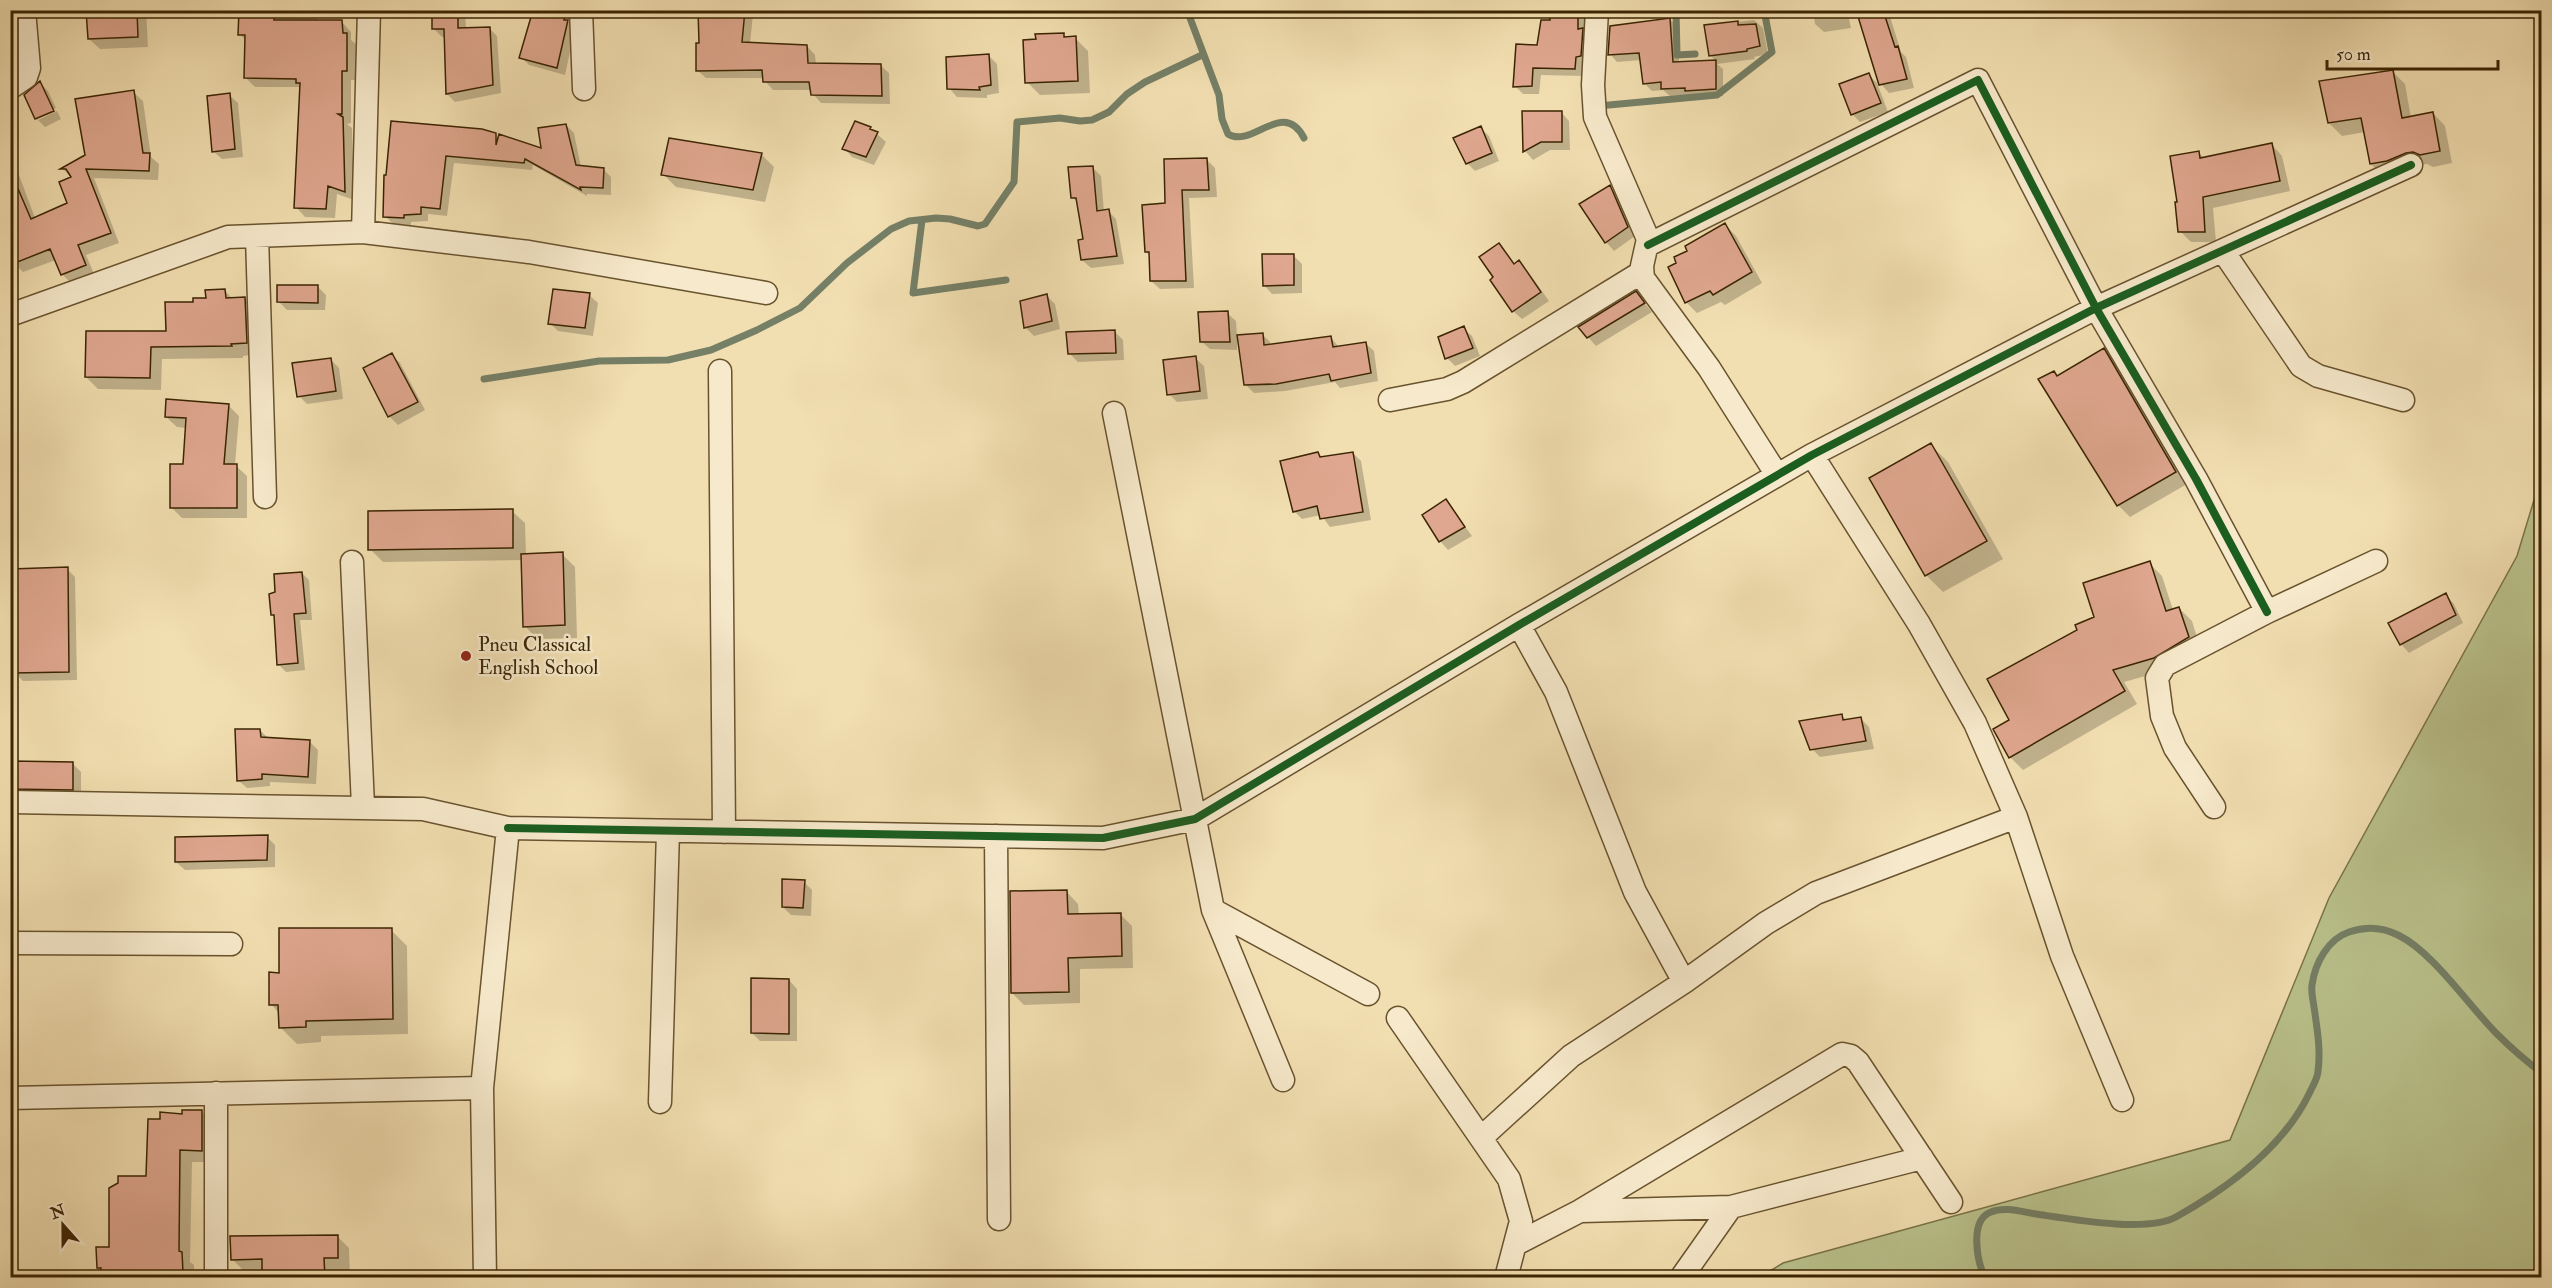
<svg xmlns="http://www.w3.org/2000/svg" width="2552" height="1288" font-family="'IM FELL Double Pica',serif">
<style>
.green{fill:#bac28c;stroke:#7a7347;stroke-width:1.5}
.shadow{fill:#0003}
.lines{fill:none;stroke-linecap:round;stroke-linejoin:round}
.stream{stroke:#758067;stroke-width:7}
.building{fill:#dfa78f;stroke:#3b2402;stroke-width:1.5}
.minor-casing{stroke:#69532e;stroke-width:25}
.minor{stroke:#f7eacc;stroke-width:22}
.cycleway-casing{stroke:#f7eacc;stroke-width:11}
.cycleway{stroke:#1b5e20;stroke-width:8}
.poi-dot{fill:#8f2418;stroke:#f7eacc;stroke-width:2}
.labels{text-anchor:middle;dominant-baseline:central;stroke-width:5;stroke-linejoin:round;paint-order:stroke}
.poi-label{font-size:20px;fill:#3b2402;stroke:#f7eacc;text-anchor:start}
</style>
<rect width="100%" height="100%" fill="#f2dfb1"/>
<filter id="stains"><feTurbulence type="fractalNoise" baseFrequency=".00333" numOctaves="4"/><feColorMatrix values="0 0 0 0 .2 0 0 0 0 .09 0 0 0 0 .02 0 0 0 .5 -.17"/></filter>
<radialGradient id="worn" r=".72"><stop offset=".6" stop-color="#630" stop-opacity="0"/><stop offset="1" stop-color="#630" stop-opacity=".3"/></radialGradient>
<path class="green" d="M2541 477V1277H1760L1783 1263 2230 1140 2329 898 2517 556Z"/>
<path class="shadow" d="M10 10H18L23 71 10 78Z
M77 10H146L148 47 100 49 89 39 88 18H84Z
M241 10H318V22H342L351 32V40L356 44V80H351V123L347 124 352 128 354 200 337 194 335 218 305 217 296 207 302 87H255L246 78V41L240 34Z
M434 10H465L466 29 489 28 497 36 501 93 455 102 447 94 446 37H442L434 29Z
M535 10H553L558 15 564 17 575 29 565 75 529 65 521 57Z
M700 10H750L753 14 750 44 807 46 815 55 816 64 880 65 889 73 890 104 821 103 813 94 812 90H773L765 81 764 78H706L697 70 701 44Z
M1550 10H1589L1583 76 1541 75 1539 94H1523L1515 86 1539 47 1549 21Z
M1813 10H1847L1851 28 1824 32 1815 24Z
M1858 10H1888L1901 52 1906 57 1914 88 1889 93 1881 84Z
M1670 19 1677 27 1679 63 1717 62 1710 55 1706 26 1754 20 1763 28 1768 54 1754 57 1755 59 1717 64 1723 69V96L1694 98 1691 95 1670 96 1663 90 1652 91 1645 84 1641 60 1617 62 1610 54Z
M1063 35 1068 39 1075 38 1088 51 1090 93 1040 95 1027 82Z
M988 55 997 64 999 93 987 95V98L957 97 949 88Z
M2392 71 2405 84 2411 118 2433 113 2445 126 2452 163 2433 167 2427 164 2419 165 2384 177 2371 164 2365 132 2342 136 2329 123Z
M1869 75 1877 83 1888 112 1860 122 1852 114Z
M40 83 48 91 56 108 38 116V120L36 118Z
M133 92 143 101 151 157 159 164 158 180 94 178 119 243 86 255 94 274 72 284 62 274 56 260 23 272 14 263 10 162 16 167 35 218 69 204 72 178 63 169 87 156Z
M229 95 238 103 243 157 222 159 213 151Z
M57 111 61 119 45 127 38 120Z
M1524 112H1561L1569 121 1570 150H1550L1533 160 1525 151Z
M566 125 574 133 581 167 603 169 611 177V195L587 194V196L533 165 532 170 454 163 447 216 428 214V221L411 222V225L393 224 385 216V177L495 135 500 139 543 150Z
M870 128 886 142 874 165 852 157 844 148Z
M1480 128 1489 136 1499 161 1475 171 1467 163Z
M2272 145 2282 156 2290 191 2213 208 2216 242H2191L2180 231 2199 153 2205 159Z
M761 154 774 167 765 202 676 187 663 174Z
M1207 160 1215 168 1217 197 1189 198 1194 288 1160 289 1151 281V256L1146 252 1167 205Z
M1093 168 1101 176 1104 212 1108 211 1116 219 1124 264 1091 268 1082 260 1084 241 1079 203 1073 198Z
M1609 187 1618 195 1635 236 1614 251 1606 242 1581 204Z
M1725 225 1736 236 1762 283 1725 305 1721 302 1697 313 1686 302 1678 264 1689 251Z
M1499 245 1515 265 1519 262 1527 270 1549 301 1522 319 1513 311Z
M1293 255 1302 264V293L1272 294 1264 285Z
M318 287 326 295 325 310H287L279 302Z
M225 291 233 299 245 298 257 310 258 354 243 356V358L162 359 161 390 98 389 86 377 167 333 194 304Z
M1636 293 1652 312 1596 346 1588 337Z
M589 295 598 303 593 336 558 331 550 323Z
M1046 295 1055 304 1060 329 1034 336 1025 327Z
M1227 313 1236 321 1237 337 1262 334 1270 342 1271 346 1331 338 1339 347 1365 343 1374 351 1378 381 1340 388 1335 382 1285 391 1254 393 1245 384 1239 337 1237 338V350L1210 349 1201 341Z
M1463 328 1472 336 1480 356 1455 366 1447 358Z
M1115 332 1123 340 1124 360 1078 362 1070 354Z
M2103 350 2115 361 2187 484 2130 517 2118 505 2040 379 2053 372 2058 377Z
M392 355 400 363 425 410 398 425 389 416Z
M1195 358 1204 366 1208 399 1177 402 1169 394Z
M331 360 339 368 343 399 307 404 299 396Z
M228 405 239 416 235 465 247 476V518H182L171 507 184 465 187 428 177 427 166 417Z
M1931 445 1948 462 2003 559 1943 592 1926 575Z
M1318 453 1323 458 1353 453 1361 461 1371 520 1330 527 1321 515 1302 519 1294 511Z
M1446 501 1472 536 1448 550 1440 541 1424 515Z
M512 511 525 523 526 555 562 554 575 567 577 638 537 639 525 626 523 560 383 562 370 549Z
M2149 563 2162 576 2173 610 2179 608 2192 621 2201 650 2167 670 2124 682 2137 704 2023 770 2010 757 2011 721 2079 630 2096 618Z
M67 569 75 577 77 680 23 681 15 673 10 570Z
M302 573 309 580 312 620H300L305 670 286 672 279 665 276 618 273 615 277 593Z
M2446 595 2454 604 2463 623 2409 653 2401 644Z
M1841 715 1847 721 1861 719 1869 727 1874 749 1820 757 1812 749Z
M260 730 269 739 309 741 318 750 316 784 270 782V786L247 788 238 780Z
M10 763 73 764 81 772V797H10Z
M267 837 275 845V867L185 870 176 862Z
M804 882 812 890 811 916 791 915 783 907Z
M1067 892 1078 904 1079 915 1120 914 1132 926 1133 968 1080 969V1003L1024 1005 1012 993Z
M391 930 407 946 408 1034 321 1036V1042L297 1044 281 1028 280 1014 271 1004 281 974Z
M789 980 797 989V1041H760L752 1033Z
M10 1001 18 1009 10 1088Z
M202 1112 214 1124V1162H192L190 1262 194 1265V1278H108L99 1268 147 1178 162 1120Z
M337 1236 349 1248 350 1278H264V1271L245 1272 233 1260Z
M592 1275 595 1278 551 1276Z"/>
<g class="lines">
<path class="stream" d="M1187 10 1219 95 1222 119 1228 134C1252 149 1283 98 1304 138
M1676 10 1677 55 1695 54
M1598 106 1717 95 1772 52 1764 10
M922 220 913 293 1006 280
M484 379 599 361 668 360 711 350 757 330 800 308 847 263 891 229 909 221 936 218 950 219 978 226 985 224 1014 182 1017 122 1060 118 1080 121 1092 120 1109 112 1127 94 1145 82 1202 55
M1985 1278C1977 1261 1969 1220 1991 1212 2005 1206 2022 1212 2036 1214 2070 1219 2147 1233 2176 1217 2228 1188 2284 1147 2310 1092 2313 1085 2318 1078 2318 1071 2321 1050 2317 1028 2314 1007 2313 1000 2311 992 2312 985 2315 963 2328 939 2349 932 2366 926 2382 927 2398 935 2433 952 2469 1006 2497 1034 2511 1048 2526 1061 2542 1073"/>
</g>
<path class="building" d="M86 10H137L138 37 88 39Z
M239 10H275L274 20H342L343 33H347V71H342V114H338L343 117 345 192 328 186 326 209 294 208 300 83H296V79L244 78 245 35H238Z
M432 10H458V28L490 27 493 85 446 94 444 29H432Z
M533 10 565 15 564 20H568L557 68 519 58Z
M698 10H745L742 42 807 45 808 63 881 64 882 96 811 95 809 82H763L762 70 696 71V43H699Z
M1856 10H1883L1895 47 1898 46 1907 79 1879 85Z
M1550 15H1578V29L1583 28 1581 56 1576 57 1575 69 1533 68 1532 86 1513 87 1516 44 1537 45 1541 20H1550Z
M1670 18 1673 62 1716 60V89L1685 91V88L1661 89V82L1643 84 1639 53 1608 55 1610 26Z
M1738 21V25L1756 24 1760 46 1747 49V51L1709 56 1704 25Z
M1064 33V37L1076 36 1078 81 1025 83 1023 40 1036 39 1035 34Z
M989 54 991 85 979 87 980 90 947 89 946 57Z
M2393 70 2402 118 2433 112 2440 151 2420 155 2413 152 2406 153 2387 161 2370 164 2361 118 2328 123 2319 81Z
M1869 73 1881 103 1851 115 1839 84Z
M40 81 54 111 35 119 24 95Z
M134 90 143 153H150L149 171 86 169 111 233 78 245 86 265 61 275 50 249 10 265V170L31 219 67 203 59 182 71 177 66 169H60L85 155 75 99Z
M230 93 235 149 212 152 207 96Z
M1522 111H1562V142H1541L1523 152Z
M391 121 482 129 496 133V145L499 134 541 148 538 128 566 124 576 165 604 168 603 188 580 187 581 190 525 159 524 163 446 156 440 209 421 207V214L404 215V218L383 217 384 175H386Z
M855 121 871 127 870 129 878 132 866 157 842 149Z
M1481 126 1492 153 1466 164 1453 138Z
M669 138 762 153 753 190 661 175Z
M2272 143 2280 181 2203 197 2205 232H2178L2175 202H2177L2170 156 2199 151 2200 158Z
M1207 158 1209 190H1182L1186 281H1150L1149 252H1145L1142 205 1165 203 1164 159Z
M1093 166 1097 211 1109 209 1117 256 1081 260 1078 240 1083 239 1076 198H1071L1068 167Z
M1610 185 1628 227 1605 243 1579 204Z
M1725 223 1752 272 1713 295 1710 291 1685 303 1668 267 1676 263 1674 257 1687 251 1685 246Z
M1499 243 1514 264 1519 260 1541 292 1512 312 1490 280 1493 277 1479 257Z
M1262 254H1294V285L1263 286Z
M277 285H318V303L277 302Z
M225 289 226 298 245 297 247 343 231 344 232 346 151 347 150 378 85 377 86 331H166L165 302H193V298H206L205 290Z
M553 289 590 293 585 328 548 324Z
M1636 291 1645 303 1587 338 1578 327Z
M1047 294 1052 321 1024 328 1020 301Z
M1228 311 1230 342H1200L1198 312Z
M1464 326 1473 348 1445 359 1438 337Z
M1115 330 1116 353 1068 354 1066 332Z
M1263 333 1264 345 1331 336 1333 347 1366 342 1371 373 1331 381 1329 374 1276 384 1244 385 1237 335Z
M2104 348 2176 472 2117 506 2038 379 2054 371 2057 376Z
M392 353 418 402 388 417 363 368Z
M1196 356 1200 391 1167 395 1163 360Z
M331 358 336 391 297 397 292 363Z
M166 399 229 404 224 464H237V508H170V464H183L186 418 165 417Z
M1931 443 1987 541 1925 576 1869 478Z
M1318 452 1320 457 1353 452 1363 512 1320 519 1317 506 1293 512 1280 461Z
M1446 499 1465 527 1439 542 1422 515Z
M513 509V548L368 550V511Z
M563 552 565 625 523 627 521 554Z
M2150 561 2166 611 2179 607 2189 637 2154 658 2113 670 2125 691 2009 758 1993 729 2009 720 1987 679 2077 630 2075 625 2094 617 2083 583Z
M68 567 69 672 13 673 11 569Z
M302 572 306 613 294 614 298 663 277 665 274 615H271L269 594 275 592 274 574Z
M2446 593 2456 615 2400 645 2388 623Z
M1842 714 1843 720 1861 717 1866 741 1810 750 1799 721Z
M235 729H260L261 737 310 740 308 777 262 774V779L237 781Z
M10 761 73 762V790L10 789Z
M268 835 267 860 175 862V837Z
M782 879 805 880 803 908 782 907Z
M1067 890 1068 914 1121 913 1122 956 1068 958 1069 992 1011 993 1010 891Z
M279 928H392L393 1019 306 1021V1027L279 1028 278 1005H269V972L279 973Z
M751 978 789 979V1034L751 1033Z
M182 1110H202V1151L180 1150 179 1251 182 1252 183 1272H178V1278H110V1271H100L101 1268H97L96 1247H109V1188L118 1183V1176H146L148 1119H160V1112L182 1114Z
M338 1235V1258H324L325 1278H262V1259L231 1260 230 1236Z"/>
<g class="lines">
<g class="minor-casing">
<path id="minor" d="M581 10 584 89
M1597 10 1593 85 1595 117 1648 239 1642 266 1643 278 1709 368 1777 475
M10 88 26 77 29 68 24 10
M363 232 369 10
M257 236 265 497
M1648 245 1978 80 2096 308 2196 479 2267 612
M2223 251 2301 366 2318 376 2403 400
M10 315 228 237 363 232 529 252 766 293
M720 371 724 832
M1390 400 1447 389 1463 382 1642 272
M1114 413 1213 910 1283 1080
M1812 455 1919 624 1975 723 2016 817 2062 956 2122 1100
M352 562 363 806
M1519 625 1556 692 1635 892 1684 982
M10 802 423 809 508 828 482 1088 485 1278
M2214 807 2175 748 2162 716 2157 678 2165 665 2267 612 2376 561
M508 828 1103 838 1195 819 1519 625 1812 455 2096 308 2411 165
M996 836 999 1219
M1213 910 1368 994
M10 943 231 944
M1398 1018 1509 1179 1521 1221 1506 1278
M10 1098 482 1088
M660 1102 668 831
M1482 1137 1571 1056 1684 982 1766 923 1816 893 2016 817
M1582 1211 1731 1207 1922 1158
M1516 1244 1580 1211 1842 1054 1851 1056 1858 1062 1951 1202
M216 1278V1093
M1681 1278 1731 1207"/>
</g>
<use href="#minor" class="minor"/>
<g class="cycleway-casing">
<path id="cycleway" d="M1648 245 1978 80 2096 308 2196 479 2267 612
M508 828 1103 838 1195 819 1519 625 1812 455 2096 308 2411 165"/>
</g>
<use href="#cycleway" class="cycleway"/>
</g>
<circle class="poi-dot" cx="466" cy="656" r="6"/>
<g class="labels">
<g class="poi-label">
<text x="478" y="644">Pneu Classical<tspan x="478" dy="23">English School</tspan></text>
</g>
</g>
<rect width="2552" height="1288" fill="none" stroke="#f2dfb1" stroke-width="36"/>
<rect x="12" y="12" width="2528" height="1264" fill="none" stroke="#3b2402" stroke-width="3"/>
<rect x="18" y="18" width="2516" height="1252" fill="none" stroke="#3b2402" stroke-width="1.5"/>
<g transform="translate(63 1225) rotate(339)" stroke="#f7eacc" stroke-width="4.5" paint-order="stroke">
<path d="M0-4.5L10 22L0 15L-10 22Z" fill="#3b2402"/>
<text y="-9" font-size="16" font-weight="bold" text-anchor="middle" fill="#3b2402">N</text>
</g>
<path d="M2327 60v9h171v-9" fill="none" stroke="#3b2402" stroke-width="3"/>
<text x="2336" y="60" font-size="18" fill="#3b2402" stroke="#f7eacc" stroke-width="4.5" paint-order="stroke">50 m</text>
<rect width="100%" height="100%" filter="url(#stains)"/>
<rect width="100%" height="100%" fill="url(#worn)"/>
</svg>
